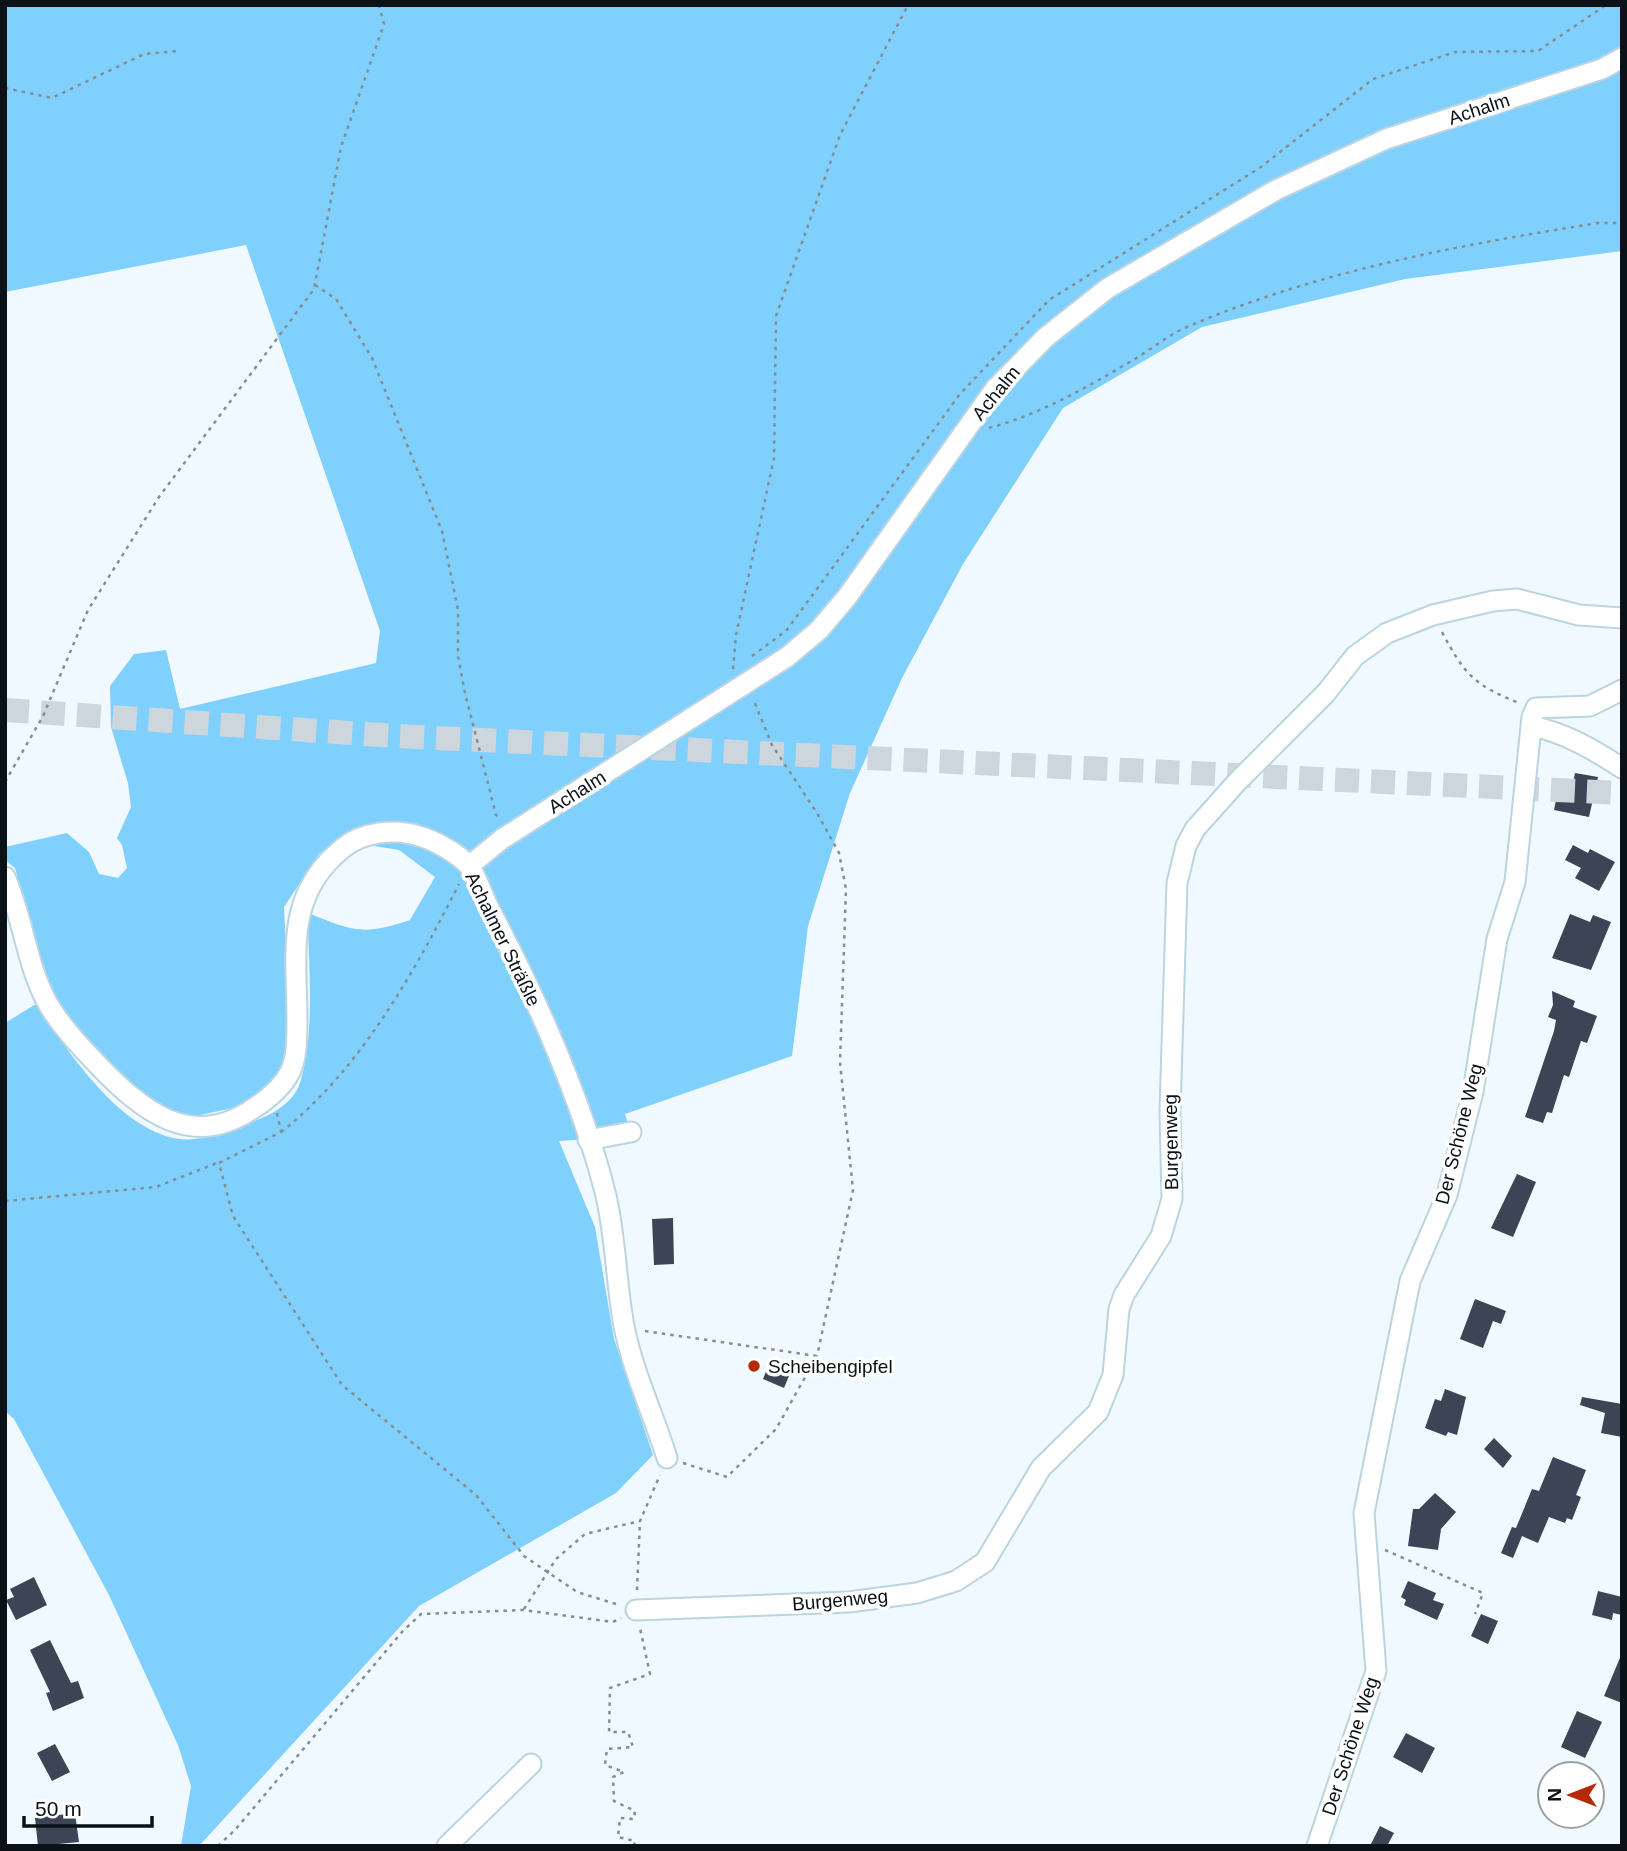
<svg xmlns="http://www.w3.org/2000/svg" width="1627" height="1851" font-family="Helvetica,sans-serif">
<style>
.green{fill:#7fd0fd}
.building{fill:#3c4456}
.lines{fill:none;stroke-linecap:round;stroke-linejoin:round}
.major-tunnel{stroke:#cdd6dc;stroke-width:24;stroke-dasharray:24 12;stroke-linecap:butt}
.minor-casing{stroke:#bbd4e2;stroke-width:23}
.path{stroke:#858e94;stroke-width:2.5;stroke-dasharray:3.5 5;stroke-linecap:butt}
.minor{stroke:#fff;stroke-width:19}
.poi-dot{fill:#b52a07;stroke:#fff;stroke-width:2.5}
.labels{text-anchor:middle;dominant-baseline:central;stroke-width:7;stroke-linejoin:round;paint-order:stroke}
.street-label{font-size:19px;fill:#0a1217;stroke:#fff}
.poi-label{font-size:19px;fill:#0a1217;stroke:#fff;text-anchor:start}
</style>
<rect width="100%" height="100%" fill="#eff9ff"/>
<path class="green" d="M5 5H1622V251L1405 279 1202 327 1063 408 963 564 902 678 850 793 808 926 792 1056 625 1114 632 1136 559 1141 595 1227 614 1339 653 1455 616 1493 419 1606 199 1846H181L191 1786 178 1745 109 1595 14 1419 5 1411V1023L36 1004C68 1051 119 1131 180 1139 200 1142 228 1131 247 1124 268 1116 292 1106 300 1083 316 1030 308 968 308 913 353 931 363 936 410 920L435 877 399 850 368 845 367 828 343 835 319 854 284 907 290 1032 288 1068 247 1105 186 1118 157 1110 126 1085 55 1002 37 951 15 868 5 860V847L67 833 89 852 99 874 118 878 127 868 122 845 117 838 131 807 128 783 111 727 110 686 134 654 166 650 180 709 376 663 380 631 246 245 5 292Z"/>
<path class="building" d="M1575 773 1598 777 1589 817 1554 810 1559 786 1572 788Z
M1573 845 1588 853 1590 849 1615 862 1599 891 1575 878 1581 868 1565 860Z
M1570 914 1590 922 1593 915 1611 922 1591 970 1552 958Z
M1552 991 1575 1001 1573 1007 1597 1016 1587 1043 1581 1041 1569 1077 1564 1075 1552 1113 1547 1112 1543 1123 1525 1117 1554 1031 1556 1020 1548 1017 1553 1005Z
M1517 1174 1536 1182 1513 1237 1491 1228Z
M673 1218 674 1264 654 1265 652 1219Z
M1475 1299 1506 1311 1501 1324 1493 1321 1483 1348 1460 1339Z
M770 1362 791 1371 784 1388 763 1379Z
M1445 1389 1466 1397 1457 1435 1448 1432 1446 1436 1425 1428 1435 1399 1441 1401Z
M1582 1397 1622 1404V1437L1601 1433 1605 1413 1580 1405Z
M1494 1438 1512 1456 1503 1468 1484 1449Z
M1553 1457 1586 1470 1576 1495 1581 1497 1572 1520 1567 1518 1565 1523 1549 1517 1538 1543 1522 1536 1513 1558 1501 1553 1512 1527 1516 1528 1532 1489 1539 1491Z
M1435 1493 1456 1512 1441 1529 1438 1550 1408 1546 1413 1509H1419Z
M34 1577 47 1605 16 1620 6 1600 14 1597 10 1589Z
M1408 1581 1436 1593 1433 1600 1444 1604 1437 1620 1404 1605 1406 1600 1401 1597Z
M1598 1591 1622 1597V1615L1613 1613 1612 1620 1592 1615Z
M1481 1614 1498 1621 1488 1644 1471 1636Z
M50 1640 71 1683 78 1681 84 1698 53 1711 46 1693 50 1692 30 1650Z
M1622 1653V1703L1604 1696Z
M1577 1711 1602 1722 1585 1758 1561 1747Z
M1406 1733 1435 1748 1422 1773 1393 1757Z
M55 1744 70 1772 52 1781 37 1753Z
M75 1813 79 1842 38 1846 35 1818Z
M1380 1826 1394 1833 1387 1846H1370Z"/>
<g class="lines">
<path class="major-tunnel" d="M5 710 395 736 1622 793"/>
<g class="minor-casing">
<path id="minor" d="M1531 726C1564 732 1594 750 1622 768
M469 866 502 839 787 657 819 630 847 597 995 389 1046 337 1108 288 1276 190 1386 139 1602 69 1622 58
M5 877C23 917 26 963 47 1002 59 1024 80 1046 97 1064 141 1110 191 1152 254 1108 268 1099 282 1088 290 1072 297 1058 297 1038 297 1022 297 954 284 895 343 848 362 832 395 828 419 836 434 840 459 854 469 866 478 878 483 898 491 912 536 997 583 1103 606 1196 616 1239 616 1283 624 1326 632 1369 654 1416 667 1458
M588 1140 631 1132
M636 1610 849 1602 917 1593 956 1581 985 1562 1041 1468 1098 1412 1113 1375 1119 1309 1124 1295 1161 1236 1172 1199 1170 1111 1177 883 1186 846 1195 829 1237 782 1326 693 1355 656 1387 633 1433 615 1493 601 1517 599 1579 615 1622 618
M447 1846 531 1764
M1317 1846 1376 1671 1364 1513 1410 1281 1447 1195 1473 1092 1497 939 1515 882 1532 717 1536 708 1590 706 1622 690"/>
</g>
<path class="path" d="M5 88 52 98 144 54 179 51
M315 285 336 299 372 358 442 531 458 610V656L465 693 496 815 501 818
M989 428C1038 415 1084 389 1128 363 1148 352 1166 336 1187 327 1317 271 1460 245 1598 223H1622
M1442 632C1465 675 1474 685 1519 703
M752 656 786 631 960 394 1049 300 1261 167 1373 79 1455 52 1538 51 1606 5
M733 669 736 635 774 458 776 316 840 135 908 5
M5 782 43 716 88 610 159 497 314 289 341 147 384 24 379 5
M277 1113 281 1132 219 1163 233 1216 342 1385 476 1495 524 1556 577 1592 619 1605
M281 1132C360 1070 414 973 459 884
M5 1201 156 1187 217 1163
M645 1331 817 1356
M683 1463 727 1477 776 1429 817 1356 853 1190 840 1062 846 889 839 853 817 813 772 745 754 701
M1385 1550 1483 1593 1475 1614
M637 1590 640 1521 660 1475
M524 1609 556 1559 585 1534 640 1521
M218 1846 235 1830 402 1632 421 1614 523 1610 613 1622 621 1618
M634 1846 635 1841 618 1837 620 1818 634 1819 635 1811 614 1801 613 1777 624 1772 605 1765 607 1749 633 1747 628 1732H609L610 1688 650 1674 640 1628"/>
<use href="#minor" class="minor"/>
</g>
<circle class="poi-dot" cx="754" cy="1366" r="7"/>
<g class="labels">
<g class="street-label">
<text transform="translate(1479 109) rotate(-18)">Achalm</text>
<text transform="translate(996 393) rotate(-51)">Achalm</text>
<text transform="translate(577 792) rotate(-32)">Achalm</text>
<text transform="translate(503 939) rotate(64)">Achalmer Sträßle</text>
<text transform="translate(1459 1134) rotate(-76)">Der Schöne Weg</text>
<text transform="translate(1171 1142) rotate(-91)">Burgenweg</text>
<text transform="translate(840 1600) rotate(-5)">Burgenweg</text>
<text transform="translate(1350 1746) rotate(-72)">Der Schöne Weg</text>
</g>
<g class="poi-label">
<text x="768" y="1366">Scheibengipfel</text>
</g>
</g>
<rect width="1627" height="1851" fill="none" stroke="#0a1217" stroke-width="14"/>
<g transform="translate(1571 1795) rotate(270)"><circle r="33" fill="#ffffff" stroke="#9da0a2" stroke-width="2"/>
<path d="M0-5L12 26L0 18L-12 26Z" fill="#b52a07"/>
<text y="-10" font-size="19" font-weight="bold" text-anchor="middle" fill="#0a1217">N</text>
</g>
<path d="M24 1816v10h128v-10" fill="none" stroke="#0a1217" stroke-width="3.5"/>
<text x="35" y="1816" font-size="21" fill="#0a1217" stroke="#ffffff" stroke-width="5" paint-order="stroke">50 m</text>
</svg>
